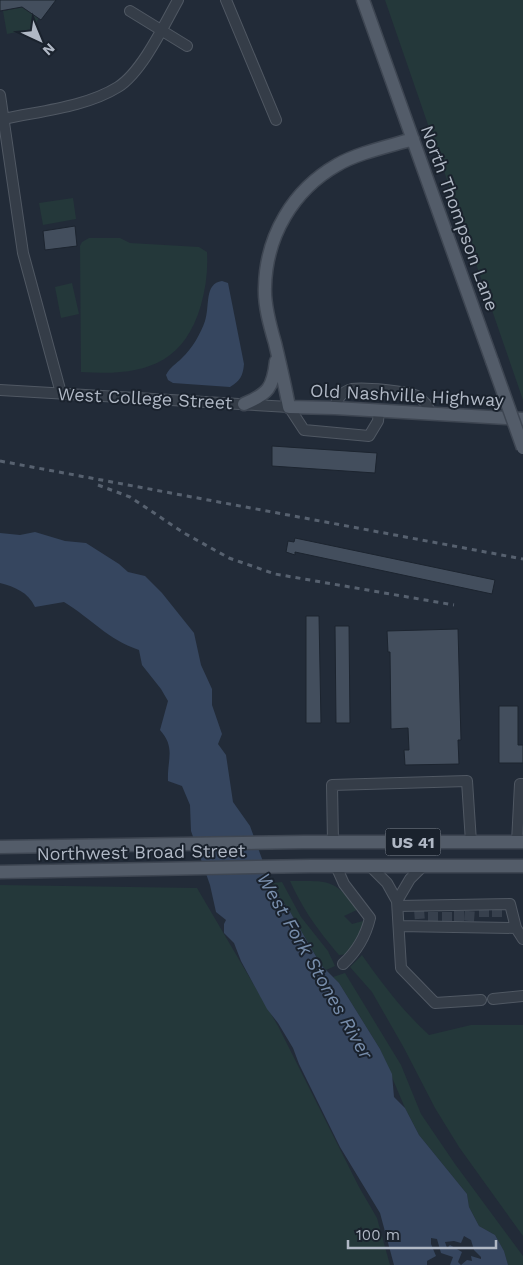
<svg xmlns="http://www.w3.org/2000/svg" width="523" height="1265" font-family="'Work Sans',sans-serif">
<style>
.green{fill:#24383a}
.water{fill:#36465f}
.building{fill:#434e5d;stroke:#1c242f}
.lines{fill:none;stroke-linecap:round;stroke-linejoin:round}
.minor-tunnel{stroke:#37404d;stroke-width:10;stroke-dasharray:10 5;stroke-linecap:butt}
.minor-casing{stroke:#505863;stroke-width:12}
.major-casing{stroke:#3e4652;stroke-width:15}
.minor{stroke:#353d48;stroke-width:10}
.major{stroke:#535c69;stroke-width:12}
.rail{stroke:#57616f;stroke-width:3;stroke-dasharray:5 5;stroke-linecap:butt}
.major-bridge-casing{stroke:#3e4652;stroke-width:15;stroke-linecap:butt}
.major-bridge{stroke:#535c69;stroke-width:12}
.labels{text-anchor:middle;dominant-baseline:central;stroke-width:4;stroke-linejoin:round;paint-order:stroke}
.shield{fill:#1a222d;stroke:#838b97;stroke-width:1}
.shield-label{font-size:16px;font-weight:bold;fill:#b0b8c5}
.street-label{font-size:18px;fill:#b0b8c5;stroke:#1a222d}
.water-label{font-size:19px;font-style:italic;fill:#788eac;stroke:#1a222d}
</style>
<rect width="100%" height="100%" fill="#222b38"/>
<path class="green" d="M385 0H523V400Z
M22 7 39 18 32 29 7 34 3 11Z
M73 198 76 219 43 225 39 203Z
M89 238H120L130 243 199 247 207 252C208 271 206 287 201 305 183 367 140 376 81 372L80 246 82 242Z
M72 283 79 314 61 318 55 287Z
M290 881C329 881 332 878 359 909L344 916 352 924 363 921V928L349 954 339 955C317 929 304 911 290 881Z
M282 882 301 917 328 951 335 966 326 970 321 965 289 910 273 889 272 883Z
M0 885 197 888 278 1026 359 1187 377 1218 390 1265H0Z
M362 955C382 984 404 1012 429 1035L471 1025H523V1236L459 1147 435 1108 404 1048 372 992 350 967Z
M345 973 401 1065 421 1114 455 1164 523 1256V1265H508L504 1251 495 1235 479 1226 469 1207 467 1194 419 1135 405 1108 380 1049 339 983 333 977Z"/>
<path class="water" d="M222 281 228 283 244 364C243 376 240 381 230 387L173 383 168 380 166 375C170 367 176 364 182 358 192 349 201 333 205 321 210 307 204 283 222 281Z
M35 532 65 541 86 543 119 564 128 572 145 576 162 593 194 633 201 665 212 689V705L222 734 218 744 226 755 233 802 250 826 273 889 289 910 321 965 339 983 380 1049 392 1074 394 1097 405 1108 419 1135 467 1194 469 1207 479 1226 495 1235 504 1251 508 1265H461L467 1260 472 1261 471 1256 481 1259V1257L474 1250 471 1240 464 1236 461 1243 454 1241 445 1242 447 1248 450 1245 462 1252 458 1262 461 1265H450L453 1257 441 1253 437 1239 431 1238V1244L436 1256 427 1261V1265H394L380 1213 340 1147 299 1064 293 1048 278 1023 267 1009 241 961 234 943 224 933V924L226 920 216 912 210 885 191 831 190 805 182 786 168 781C167 759 176 748 160 730L168 701 161 689 142 665 139 650C107 639 92 619 64 602L35 607C28 592 15 587 0 583V533L20 535Z"/>
<path class="building" d="M0 0H56L41 20 22 7 0 11Z
M75 226 77 246 45 250 43 231Z
M272 446 377 453 375 473 272 466Z
M295 538 495 580 492 594 295 552V555L286 552 288 541 294 542Z
M306 616H319L321 723H306Z
M335 626H349L350 723H336Z
M458 629 461 740H458L459 764 405 765 404 750H409L408 728 391 729 390 652H388L387 631Z
M499 706H518V745H523V763H499Z"/>
<g class="lines">
<path class="minor-tunnel" d="M484 907V921
M497 907V921
M419 909 420 922
M459 921V907
M469 921 470 908
M433 922V908
M447 922V907"/>
<g class="minor-casing">
<path id="minor" d="M226 0 276 120
M130 11 187 46
M0 95 23 253 61 393
M4 119C40 111 86 107 118 87 142 72 164 25 178 0
M0 390 289 407 304 430 369 436 378 421 379 411
M335 408C336 399 343 391 352 389 363 387 408 391 417 396 425 401 428 406 431 414
M333 842 332 785 467 781 471 842
M517 842 520 784H523
M336 866 344 884 370 918C366 935 356 952 343 964
M370 866 387 883 397 901 401 968 435 1003 481 1000
M397 901 410 879 423 866
M398 906 510 904 516 928
M399 926 516 928 523 939
M493 999 523 996"/>
</g>
<g class="major-casing">
<path id="major" d="M363 0 492 361
M413 139C390 146 357 153 337 165 293 190 266 236 265 287 264 305 270 326 275 343 280 364 285 385 289 407L335 408 523 419
M244 404C268 394 273 388 276 361
M0 847 304 842H523
M0 872 311 866H523"/>
</g>
<use href="#minor" class="minor"/>
<use href="#major" class="major"/>
<path class="rail" d="M0 461 523 559
M98 485 130 497 184 533 229 558 275 574 454 605"/>
<g class="major-bridge-casing">
<path id="major-bridge" d="M492 361 523 448"/>
</g>
<use href="#major-bridge" class="major-bridge"/>
</g>
<g class="labels">
<rect class="shield" x="385.5" y="828.5" width="55" height="27" rx="4"/>
<g class="shield-label">
<text x="413" y="842">US 41</text>
</g>
<g class="street-label">
<text transform="translate(460 218) rotate(70)">North Thompson Lane</text>
<text transform="translate(407 395) rotate(3)">Old Nashville Highway</text>
<text transform="translate(145 398) rotate(3)">West College Street</text>
<text transform="translate(141 852) rotate(-1)">Northwest Broad Street</text>
</g>
<g class="water-label">
<text transform="translate(315 966) rotate(60)">West Fork Stones River</text>
</g>
</g>
<g transform="translate(40 40) rotate(136)" stroke="#1a222d" stroke-width="4" paint-order="stroke">
<path d="M0-4L9 19L0 12L-9 19Z" fill="#b0b8c5"/>
<text y="-8" font-size="14" font-weight="bold" text-anchor="middle" fill="#b0b8c5">N</text>
</g>
<path d="M348 1240v8h148v-8" fill="none" stroke="#b0b8c5" stroke-width="2.5"/>
<text x="356" y="1240" font-size="15" fill="#b0b8c5" stroke="#1a222d" stroke-width="4" paint-order="stroke">100 m</text>
</svg>
